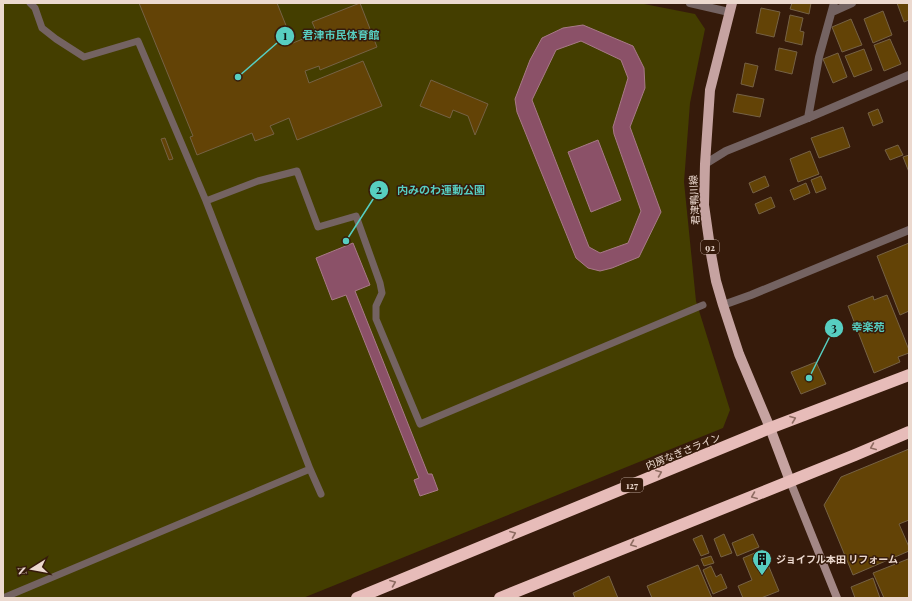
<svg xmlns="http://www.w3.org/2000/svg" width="912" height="601" font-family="'Playfair Display','Noto Sans JP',serif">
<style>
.green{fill:#443e00}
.water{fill:#8b5168;stroke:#a87a87;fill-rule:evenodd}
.building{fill:#634306;stroke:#766245}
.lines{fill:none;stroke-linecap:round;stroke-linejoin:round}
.lane{stroke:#746362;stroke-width:7}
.street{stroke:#746362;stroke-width:8}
.secondary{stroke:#a38785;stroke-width:8}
.primary{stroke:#c6a3a1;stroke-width:10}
.highway{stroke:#e7bcb9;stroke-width:12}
.oneway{stroke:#8e6c62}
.labels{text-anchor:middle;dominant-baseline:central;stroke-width:3;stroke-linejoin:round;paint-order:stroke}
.shield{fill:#361b0b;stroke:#b5a094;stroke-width:1}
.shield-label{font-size:9px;font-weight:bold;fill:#ecd9cf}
.street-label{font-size:10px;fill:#ecd9cf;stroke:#361b0b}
.poi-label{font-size:10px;font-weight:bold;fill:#ecd9cf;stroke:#361b0b;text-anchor:start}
.leader{fill:none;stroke:#57cec1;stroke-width:1.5}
.callout-dot{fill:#57cec1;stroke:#361b0b;stroke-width:1.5}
.mark-label{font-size:12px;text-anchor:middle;font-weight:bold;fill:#111}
.callout-label{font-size:11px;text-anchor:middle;font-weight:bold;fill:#57cec1;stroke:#361b0b;stroke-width:3;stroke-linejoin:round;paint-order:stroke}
</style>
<rect width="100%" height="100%" fill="#361b0b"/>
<path class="green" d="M3 3H639L695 14 705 29 690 103 684 182 696 301 730 410 723 428 303 598H3Z"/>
<path class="water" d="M583 25 633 46 644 68 645 88 630 127 661 212 639 257 612 268 600 271 588 268 576 258 517 112 515 99 530 60 542 38 563 28ZM581 41 621 60 628 78 613 127 614 134 641 211 628 243 600 253 589 247 532 100 556 50Z
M598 140 621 200 591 212 568 152Z
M353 243 370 285 355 291 428 474H432L438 490 420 496 414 480 419 478 346 295 332 300 316 258Z"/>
<path class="building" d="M139 3H277L293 43 317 33 312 22 360 3 377 47 320 70 319 66 305 71 309 83 363 61 382 106 297 140 289 118 270 126 274 134 255 141 252 133 197 155 190 137 193 136Z
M792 3H811L809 14 790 9Z
M897 3H909V20L904 22Z
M761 8 780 12 774 37 756 33Z
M883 11 892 35 873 43 864 19Z
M790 15 803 18 800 31 804 32 802 45 785 41Z
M851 19 862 45 842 52 832 27Z
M890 39 901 64 884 71 874 45Z
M779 48 797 52 792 74 775 70Z
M864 49 872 70 854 77 845 56Z
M838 53 847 77 833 83 823 59Z
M745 63 758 66 753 87 741 84Z
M431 80 488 104 475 135 468 116 453 110 450 118 420 106Z
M737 94 764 99 760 117 733 112Z
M878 109 883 122 873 126 868 113Z
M843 127 850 147 819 158 811 138Z
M165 138 173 159 169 160 161 139Z
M898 145 903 155 890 160 885 150Z
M810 151 819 174 798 182 790 159Z
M909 155V172L903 157Z
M765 176 769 186 753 193 749 183Z
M821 176 826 189 816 193 811 180Z
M806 183 810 193 794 200 790 190Z
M771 197 775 207 759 214 755 204Z
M909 243V311L900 315 877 256Z
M887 295 909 350V353L898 357 900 362 874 373 848 306 873 296 874 300Z
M816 362 826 384 801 394 791 372Z
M909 449V520L899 524 909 547V551L853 575 824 505 841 477Z
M724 534 732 553 721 557 714 539Z
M753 534 759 547 737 556 732 543Z
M702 535 709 553 701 556 693 539Z
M762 550 779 591 761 598H743L738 586 752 580 743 558Z
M711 556 714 563 704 566 701 559Z
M908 559 909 561V598H884L873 573Z
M698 565 712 598H652L647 586Z
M711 566 716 577 721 574 727 588 713 594 703 570Z
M609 576 618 598H575L573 593Z
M873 578 880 598H855L851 587Z"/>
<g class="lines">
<path class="lane" d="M30 3 35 8 42 28 56 39 84 57 138 41 206 201 310 469 321 494
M206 201 258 181 297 171 318 227 356 216 380 283 382 293 376 306V319L420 424 703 305
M3 598 310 469"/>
<path class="street" d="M690 3 729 12
M832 12 852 3
M808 118 819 57 834 3
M705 164 726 151 808 118 909 75
M723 305 751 295 909 230"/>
<path class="secondary" d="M790 481 837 598"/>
<path class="primary" d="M732 3 710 90 705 164 704 205 711 254 716 281 723 305 739 354 770 428 790 481"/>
<path class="highway" d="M357 598 770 428 909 375
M500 598 855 455 909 432"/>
</g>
<defs><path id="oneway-chevron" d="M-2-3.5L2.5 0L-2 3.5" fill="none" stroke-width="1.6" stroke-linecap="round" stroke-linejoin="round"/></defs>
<g class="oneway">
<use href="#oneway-chevron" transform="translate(793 419) rotate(-21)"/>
<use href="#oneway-chevron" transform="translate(873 447) rotate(157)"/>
<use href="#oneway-chevron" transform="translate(659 473) rotate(-22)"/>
<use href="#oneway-chevron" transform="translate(754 496) rotate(158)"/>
<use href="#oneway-chevron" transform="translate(513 534) rotate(-22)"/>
<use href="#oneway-chevron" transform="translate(633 544) rotate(158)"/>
<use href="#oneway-chevron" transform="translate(393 583) rotate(-22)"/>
</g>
<defs>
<g id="building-pin" transform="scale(1)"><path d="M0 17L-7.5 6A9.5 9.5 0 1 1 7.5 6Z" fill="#57cec1" stroke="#361b0b"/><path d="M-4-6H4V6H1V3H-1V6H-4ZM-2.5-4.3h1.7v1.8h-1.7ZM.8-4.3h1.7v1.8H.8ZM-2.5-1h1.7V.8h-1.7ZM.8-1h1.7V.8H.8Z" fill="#111"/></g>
</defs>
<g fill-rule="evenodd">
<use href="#building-pin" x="762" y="559"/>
</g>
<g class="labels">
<g class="shield">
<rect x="701" y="240" width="18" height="14" rx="3"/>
<rect x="621" y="478" width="22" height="14" rx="3"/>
</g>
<g class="shield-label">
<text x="710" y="247">92</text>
<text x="632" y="485">127</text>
</g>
<g class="street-label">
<text transform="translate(694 200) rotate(-93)">君津鴨川線</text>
<text transform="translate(683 451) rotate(-22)">内房なぎさライン</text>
</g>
<g class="poi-label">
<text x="776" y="559">ジョイフル本田 リフォーム</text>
</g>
</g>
<path class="leader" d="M238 77L285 36M346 241L379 190M809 378L834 328"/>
<g class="callout-dot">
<circle cx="238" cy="77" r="4"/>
<circle cx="346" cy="241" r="4"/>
<circle cx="809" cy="378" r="4"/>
<circle cx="285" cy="36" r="10"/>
<circle cx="379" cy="190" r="10"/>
<circle cx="834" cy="328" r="10"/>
</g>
<g class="mark-label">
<text x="285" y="40">1</text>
<text x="379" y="194">2</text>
<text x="834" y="332">3</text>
</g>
<g class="callout-label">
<text x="341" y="39">君津市民体育館</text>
<text x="441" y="194">内みのわ運動公園</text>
<text x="868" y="331">幸楽苑</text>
</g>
<rect width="912" height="601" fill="none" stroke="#ecd9cf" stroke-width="8"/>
<g transform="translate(32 569) rotate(259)" stroke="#361b0b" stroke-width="3" paint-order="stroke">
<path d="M0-3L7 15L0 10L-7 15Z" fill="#ecd9cf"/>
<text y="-6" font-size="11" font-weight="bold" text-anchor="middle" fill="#ecd9cf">N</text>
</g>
</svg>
